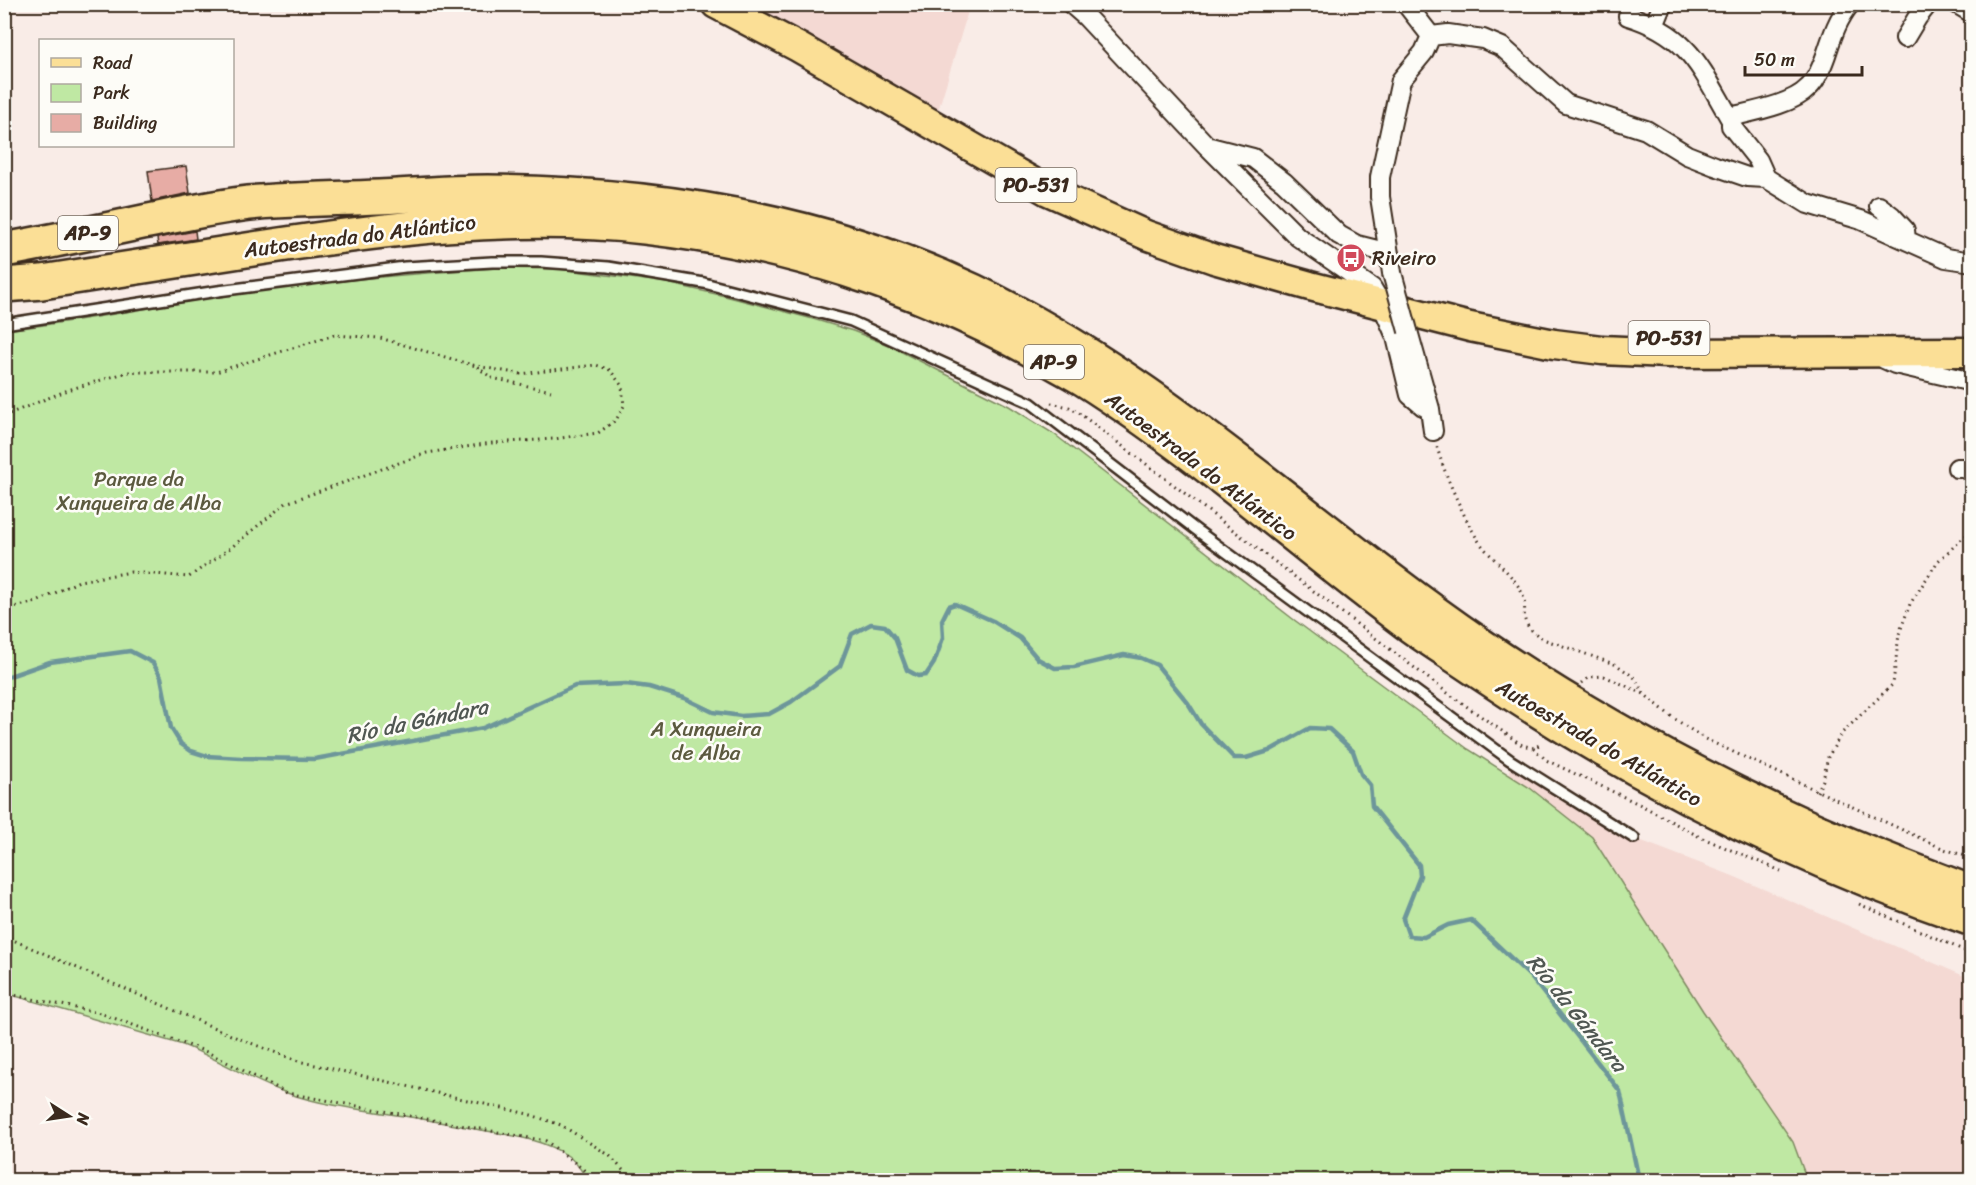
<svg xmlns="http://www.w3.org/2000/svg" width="1976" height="1185" font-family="Sriracha,sans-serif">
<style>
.built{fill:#f4d9d3}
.green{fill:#bfe8a3;stroke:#7d8960;stroke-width:1.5}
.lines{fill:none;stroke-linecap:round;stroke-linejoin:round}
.stream{stroke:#6d969a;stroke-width:4.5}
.building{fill:#e7aca5;stroke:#3b2a1e;stroke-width:1.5}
.service-casing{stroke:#3b2a1e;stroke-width:14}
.minor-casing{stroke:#3b2a1e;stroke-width:22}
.primary-casing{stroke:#3b2a1e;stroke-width:33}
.motorway-casing{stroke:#3b2a1e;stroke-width:38}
.path{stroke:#3b2a1e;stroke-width:3;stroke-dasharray:1.5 4.5;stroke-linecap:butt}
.service{stroke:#fdfcf7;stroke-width:9}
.minor{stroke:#fdfcf7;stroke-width:18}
.primary{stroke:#fbdf96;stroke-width:28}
.motorway{stroke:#fbdf96;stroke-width:33}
.minor-bridge-casing{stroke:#3b2a1e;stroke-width:22;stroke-linecap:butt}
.minor-bridge{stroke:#fdfcf7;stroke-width:18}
.labels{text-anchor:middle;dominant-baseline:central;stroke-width:5;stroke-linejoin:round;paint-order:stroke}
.shield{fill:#fdfcf7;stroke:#75695f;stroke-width:1.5}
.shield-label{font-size:20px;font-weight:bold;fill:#3b2a1e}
.street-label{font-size:21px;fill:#3b2a1e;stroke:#fdfcf7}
.poi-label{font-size:21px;fill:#3b2a1e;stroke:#fdfcf7;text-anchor:start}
.park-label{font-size:21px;fill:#5c5a3f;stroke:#fdfcf7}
.water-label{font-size:22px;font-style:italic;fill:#505752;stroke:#fdfcf7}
</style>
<rect width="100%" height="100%" fill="#f9ece7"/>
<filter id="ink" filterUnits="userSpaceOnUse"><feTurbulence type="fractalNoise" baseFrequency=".0167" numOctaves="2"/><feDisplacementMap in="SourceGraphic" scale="12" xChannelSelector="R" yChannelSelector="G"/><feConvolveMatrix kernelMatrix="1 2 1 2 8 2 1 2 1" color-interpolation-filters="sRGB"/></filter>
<g filter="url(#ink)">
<path class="built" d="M744 5H970L937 114Z
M1510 760 1634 838 1733 876 1971 979V1180H1748L1509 806Z"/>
<path class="green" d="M498 268 559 269 662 282 725 296 813 319 853 331 888 345 1009 406 1054 434 1293 619 1468 749 1530 788 1592 837 1703 1011 1793 1142 1807 1180H588C582 1172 577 1162 568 1156 543 1139 509 1135 481 1130 455 1125 430 1120 404 1116 365 1110 324 1106 287 1093 251 1081 219 1059 183 1045L5 993V330C89 321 173 302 257 291 337 280 418 273 498 268Z"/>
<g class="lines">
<path class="stream" d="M4 678 50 662 130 651 153 663 161 677 171 728 181 744 191 751 207 756 241 758 315 759 483 728 575 686 626 684 649 687 684 698 713 712 741 716 769 714 791 702 840 666 852 634 871 624 885 626 895 638 907 670 918 676 926 675 934 663 943 638 942 620 949 606 955 604 993 621 1020 638 1038 659 1055 668 1074 667 1124 655 1141 658 1157 665 1188 703 1201 724 1234 758H1246L1269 751 1310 728 1329 729 1353 751 1361 774 1370 785 1372 806 1419 865 1420 876 1403 919 1409 936 1424 937 1448 925 1471 920 1531 977 1620 1091 1639 1180
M1682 1180H1703"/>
</g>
<path class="building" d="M186 166 190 193 152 201 148 171Z
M195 231 196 239 158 245 157 238Z"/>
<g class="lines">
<g class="service-casing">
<path id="service" d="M4 324 218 291 405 267 492 262H541L608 267 704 283 851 321 1031 403 1199 532 1510 760 1634 838"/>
</g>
<g class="minor-casing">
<path id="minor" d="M1071 4 1086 17 1208 147 1298 237 1372 288 1382 305 1396 337 1410 395 1423 406 1430 409
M1406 4 1431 36
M1957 4 1972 13
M1628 16C1690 35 1701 69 1731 120
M1654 26 1663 4
M1905 38 1917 18 1928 4
M1210 147 1253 158 1284 182 1339 235 1357 245 1389 253
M1766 178 1808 204 1861 220 1946 258 1972 262
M1879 206 1892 216 1905 230 1906 240
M1392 273 1380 197V177L1401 80 1424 52 1431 36 1448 34 1483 39 1502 47 1566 104 1646 130 1687 155 1715 166 1747 177 1766 178 1758 160 1731 126V120L1734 116C1755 111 1793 104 1808 88 1817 80 1822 66 1826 55 1832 37 1837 20 1850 4
M1408 331 1430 409 1433 431
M1884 359 1895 364 1972 382
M1957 468H1965L1972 473"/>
</g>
<g class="primary-casing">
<path id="primary" d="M716 4 798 47 1048 191 1146 235 1214 259 1310 286 1470 327 1554 344 1602 350 1668 353 1972 352"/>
</g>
<g class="motorway-casing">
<path id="motorway" d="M4 250C51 241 97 232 143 222 178 215 214 207 249 203 292 199 336 199 379 197 415 195 452 192 488 192 654 193 822 220 973 291 1162 381 1308 527 1479 644 1580 713 1689 773 1801 824 1856 849 1914 871 1972 893
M4 285 42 282C112 271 182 260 253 249 383 229 513 212 645 227 788 243 912 284 1038 353 1053 362 1069 370 1084 379 1198 451 1299 543 1407 623 1430 640 1455 655 1478 671 1631 774 1797 859 1972 919"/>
</g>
<path class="path" d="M4 349 13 335
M477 367 492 378 551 391
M1051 403 1069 407 1079 413 1449 694 1522 745 1534 748 1541 744
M4 416 68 390 128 372H216L334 335 380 338 476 366 520 374 596 365 610 370 622 386 624 406 616 420 598 433 554 439 492 443 427 453 286 503 233 546 189 577 131 572 79 581 37 602 4 609
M1437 447C1444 473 1464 518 1478 540 1490 558 1509 570 1520 589 1533 613 1511 618 1543 639L1617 665 1635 678 1644 694
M1582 683 1590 677 1604 676 1644 694 1672 717 1705 739 1944 849 1972 858
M1534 748 1546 760 1641 805 1700 837 1781 871
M1817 792 1823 780 1828 757 1842 733 1893 684 1899 634 1910 604 1938 561 1972 530
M1859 904 1972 954
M4 936 240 1039 298 1061 528 1114 561 1125 609 1155 632 1180
M4 993 100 1013 207 1052 287 1093 546 1141 583 1169 592 1180"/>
<use href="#service" class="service"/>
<use href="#minor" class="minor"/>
<use href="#primary" class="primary"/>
<use href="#motorway" class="motorway"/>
<g class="minor-bridge-casing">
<path id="minor-bridge" d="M1392 273 1408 331"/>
</g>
<use href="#minor-bridge" class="minor-bridge"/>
</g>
</g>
<defs>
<g id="bus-disc" transform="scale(1.5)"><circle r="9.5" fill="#d1495b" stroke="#fdfcf7"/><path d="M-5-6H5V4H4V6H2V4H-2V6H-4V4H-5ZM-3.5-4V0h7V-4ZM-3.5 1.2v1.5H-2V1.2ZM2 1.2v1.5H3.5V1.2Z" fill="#fff"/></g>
</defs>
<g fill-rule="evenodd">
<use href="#bus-disc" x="1351" y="258"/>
</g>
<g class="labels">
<g class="shield">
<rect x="995.5" y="168" width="81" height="34" rx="4.5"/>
<rect x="58" y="216" width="60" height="34" rx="4.5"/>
<rect x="1628.5" y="321" width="81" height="34" rx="4.5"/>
<rect x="1024" y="345" width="60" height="34" rx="4.5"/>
</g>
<g class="shield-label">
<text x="1036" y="185">PO-531</text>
<text x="88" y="233">AP-9</text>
<text x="1669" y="338">PO-531</text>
<text x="1054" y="362">AP-9</text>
</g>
<g class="street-label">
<text transform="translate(360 236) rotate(-7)">Autoestrada do Atlántico</text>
<text transform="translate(1201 466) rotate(37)">Autoestrada do Atlántico</text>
<text transform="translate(1599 743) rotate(30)">Autoestrada do Atlántico</text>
</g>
<g class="poi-label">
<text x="1372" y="258">Riveiro</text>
</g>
<g class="park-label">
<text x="139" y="479">Parque da<tspan x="139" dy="24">Xunqueira de Alba</tspan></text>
<text x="706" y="729">A Xunqueira<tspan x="706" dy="24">de Alba</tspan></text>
</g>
<g class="water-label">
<text transform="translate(417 721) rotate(-12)">Río da Gándara</text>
<text transform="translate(1577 1013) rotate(51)">Río da Gándara</text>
</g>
</g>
<rect width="1976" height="1185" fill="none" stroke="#fdfcf7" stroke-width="24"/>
<rect x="12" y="12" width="1952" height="1161" fill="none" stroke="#3b2a1e" stroke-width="2" filter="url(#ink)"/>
<rect x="39" y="39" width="195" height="108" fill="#fdfcf7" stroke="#afa8a0" stroke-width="1.5"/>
<rect x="51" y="58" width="30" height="9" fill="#fbdf96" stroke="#afa8a0" stroke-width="1.5"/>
<text x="93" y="69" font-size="18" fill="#3b2a1e">Road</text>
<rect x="51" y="84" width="30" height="18" fill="#bfe8a3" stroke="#afa8a0" stroke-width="1.5"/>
<text x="93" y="99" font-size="18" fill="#3b2a1e">Park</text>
<rect x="51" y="114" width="30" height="18" fill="#e7aca5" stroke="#afa8a0" stroke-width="1.5"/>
<text x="93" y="129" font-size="18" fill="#3b2a1e">Building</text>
<g transform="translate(69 1116) rotate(102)" stroke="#fdfcf7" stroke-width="4.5" paint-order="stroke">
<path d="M0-4.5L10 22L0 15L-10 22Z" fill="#3b2a1e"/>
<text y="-9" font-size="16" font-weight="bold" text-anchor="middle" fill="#3b2a1e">N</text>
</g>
<path d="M1745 66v9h117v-9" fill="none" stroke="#3b2a1e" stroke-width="3"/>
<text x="1754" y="66" font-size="18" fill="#3b2a1e" stroke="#fdfcf7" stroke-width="4.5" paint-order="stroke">50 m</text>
</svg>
